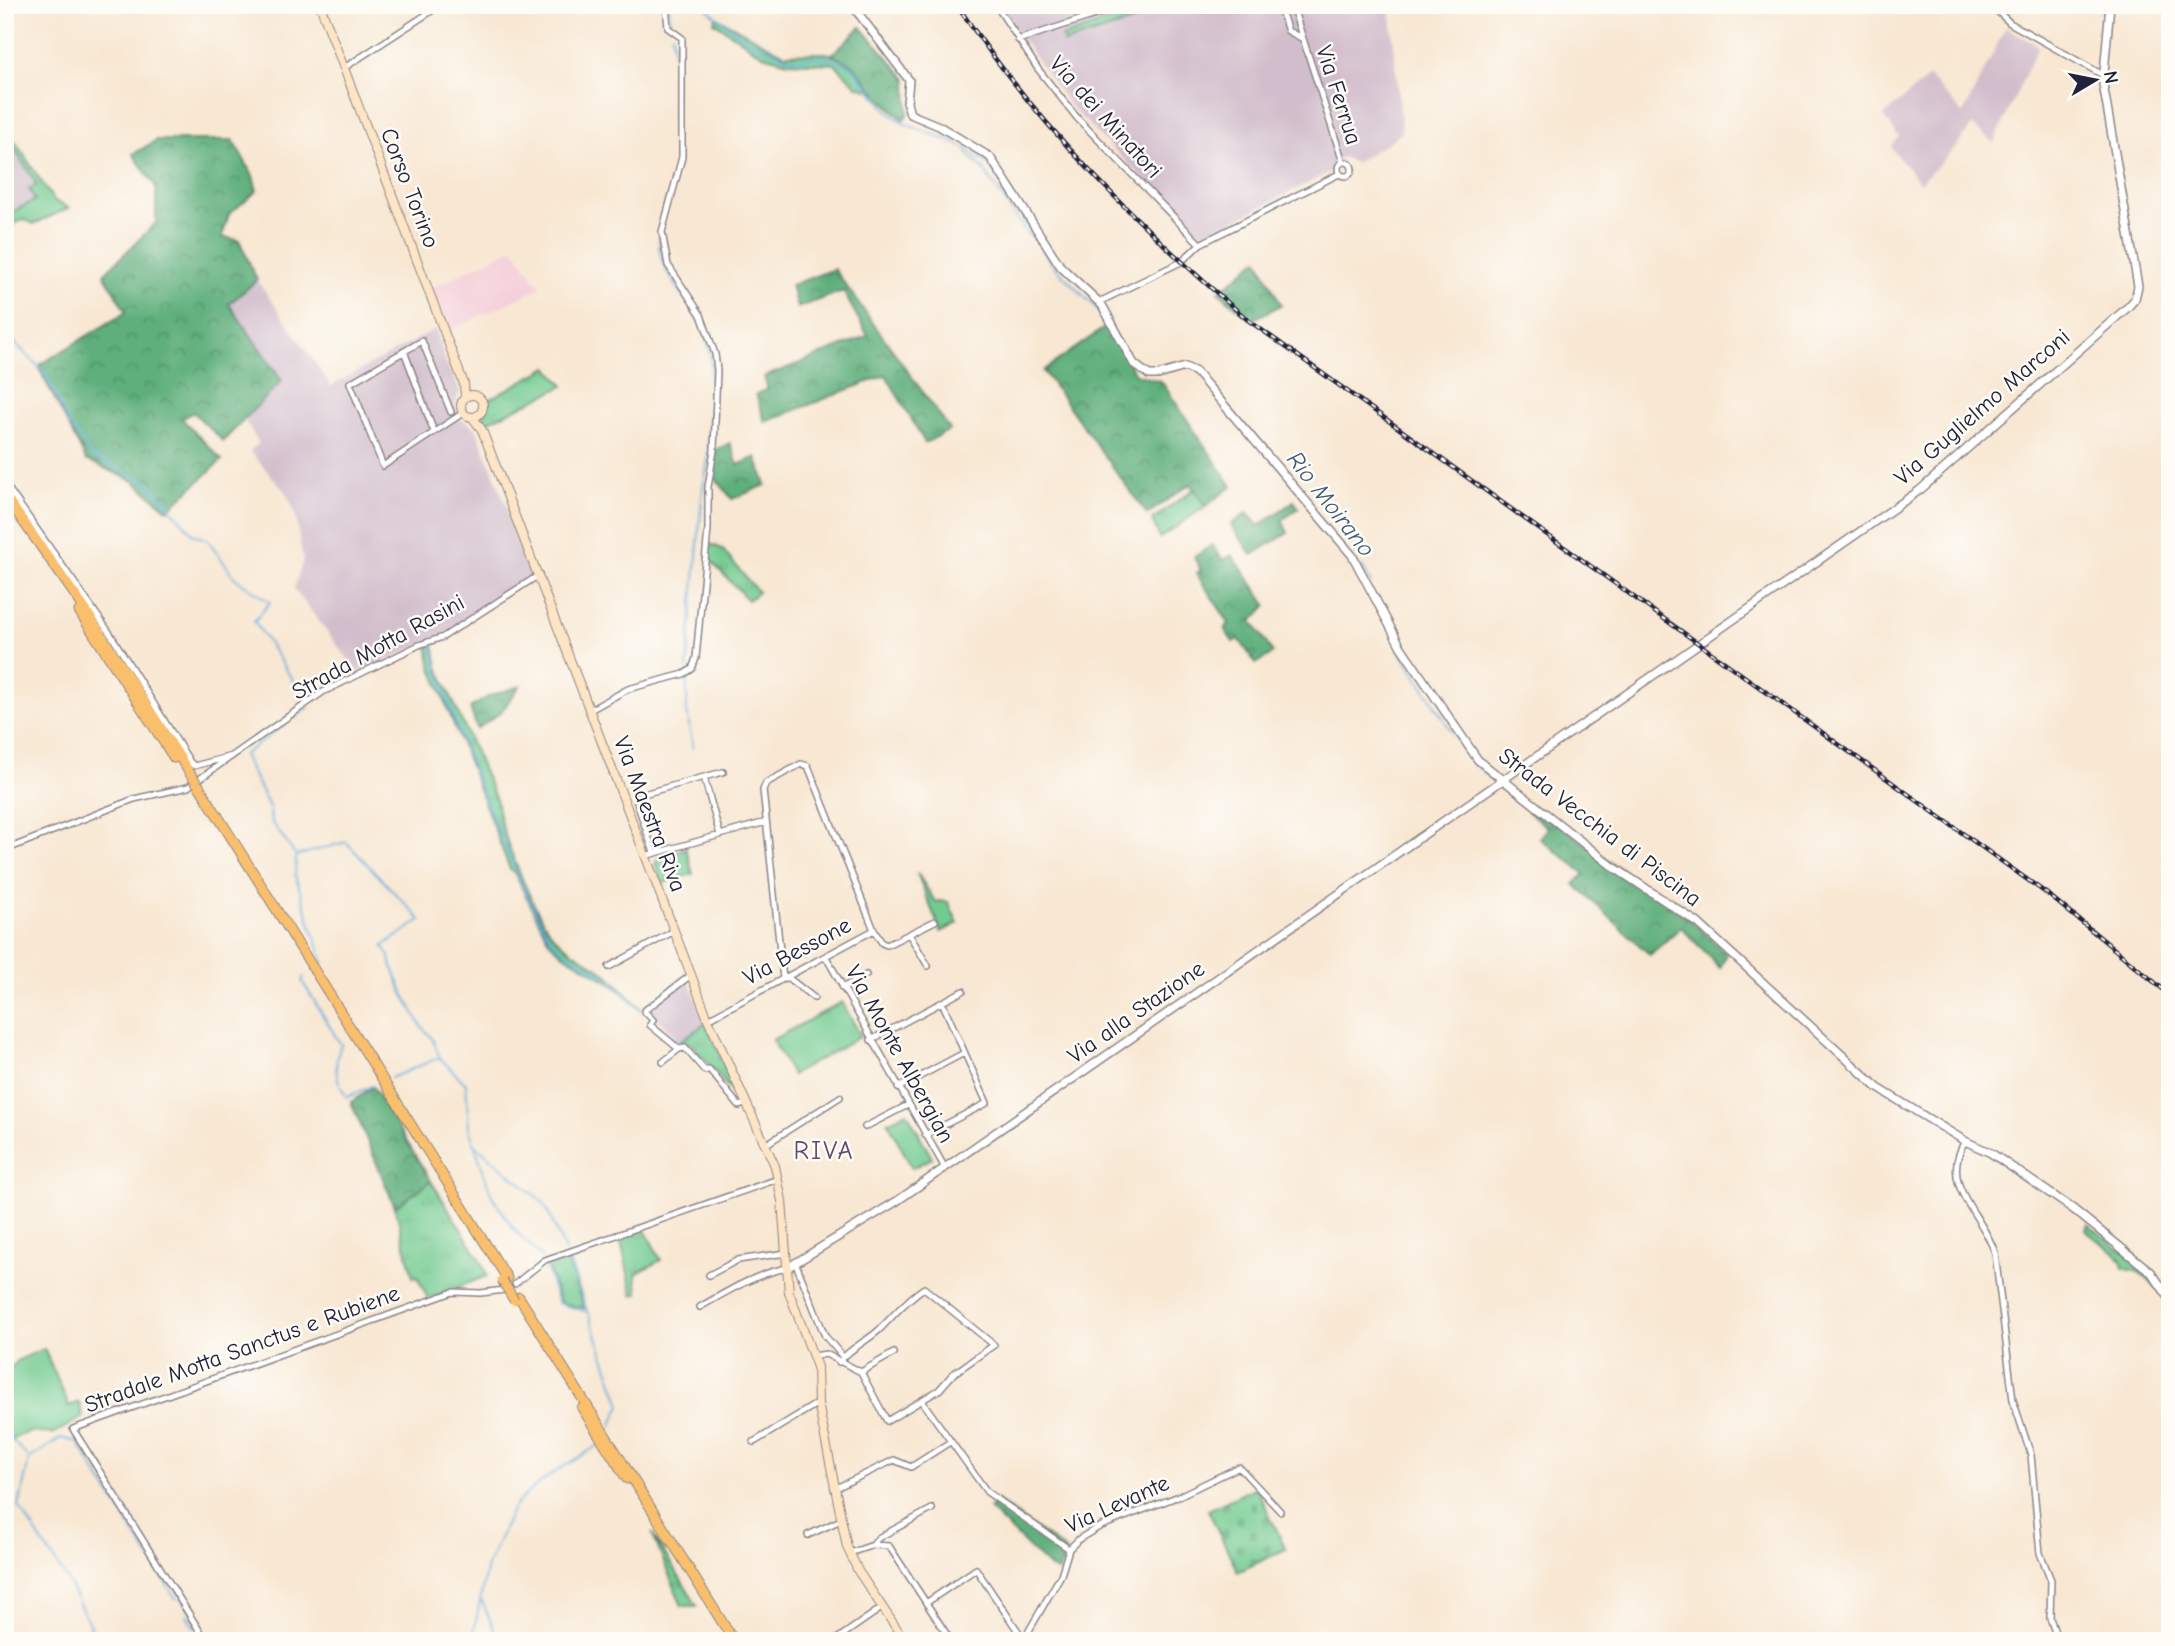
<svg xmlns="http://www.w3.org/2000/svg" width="2175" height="1646" font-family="'Comic Neue',sans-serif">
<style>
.built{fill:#f5cfd9}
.industrial{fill:#d1bdcb}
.grass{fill:url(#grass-tufts);stroke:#4a7666;stroke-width:2}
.forest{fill:url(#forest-crowns);stroke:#40685b;stroke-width:2}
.cemetery{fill:url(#cemetery-stones);stroke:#4a7666;stroke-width:2}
.garden{fill:#73cb91;stroke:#4a7666;stroke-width:2}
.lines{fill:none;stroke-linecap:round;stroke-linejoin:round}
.stream{stroke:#64abdb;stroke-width:2}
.minor-casing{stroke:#8d8486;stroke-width:8}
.tertiary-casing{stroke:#8d8486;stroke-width:10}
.secondary-casing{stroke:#8d8486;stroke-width:10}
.trunk-casing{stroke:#8d8486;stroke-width:11}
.minor{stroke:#fff;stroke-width:5}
.tertiary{stroke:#fff;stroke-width:7}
.secondary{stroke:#fde5c5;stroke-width:8}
.trunk{stroke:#f9bf6d;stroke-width:9}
.rail-casing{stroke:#22223b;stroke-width:4.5}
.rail{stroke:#fdfcf7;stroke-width:2;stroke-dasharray:5;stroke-linecap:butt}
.trunk-bridge-casing{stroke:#8d8486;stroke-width:11;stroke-linecap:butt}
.trunk-bridge{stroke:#f9bf6d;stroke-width:9}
.labels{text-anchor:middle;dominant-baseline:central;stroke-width:5;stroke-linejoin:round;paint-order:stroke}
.street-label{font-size:23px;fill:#22223b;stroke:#fdfcf7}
.water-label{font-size:24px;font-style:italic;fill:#3c597b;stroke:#fdfcf7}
.quarter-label{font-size:26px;letter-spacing:2px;fill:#5d4b69;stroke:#fdfcf7}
</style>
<defs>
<pattern id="grass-tufts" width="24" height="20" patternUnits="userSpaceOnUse" patternTransform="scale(1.75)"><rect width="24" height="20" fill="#73cb91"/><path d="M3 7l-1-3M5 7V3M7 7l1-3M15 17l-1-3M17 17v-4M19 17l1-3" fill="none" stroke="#63ae7e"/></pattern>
<pattern id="forest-crowns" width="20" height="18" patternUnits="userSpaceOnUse" patternTransform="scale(1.75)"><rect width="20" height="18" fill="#5eaf7b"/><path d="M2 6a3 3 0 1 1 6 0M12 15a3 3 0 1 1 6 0" fill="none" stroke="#4d8e66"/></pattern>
<pattern id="cemetery-stones" width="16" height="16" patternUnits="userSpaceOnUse" patternTransform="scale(1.75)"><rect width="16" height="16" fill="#73cb91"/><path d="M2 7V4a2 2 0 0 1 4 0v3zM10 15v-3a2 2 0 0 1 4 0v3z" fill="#63ae7e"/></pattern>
</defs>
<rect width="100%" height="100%" fill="#fdfcf7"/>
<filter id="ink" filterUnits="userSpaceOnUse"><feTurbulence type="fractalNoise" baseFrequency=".0143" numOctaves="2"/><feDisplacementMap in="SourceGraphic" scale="14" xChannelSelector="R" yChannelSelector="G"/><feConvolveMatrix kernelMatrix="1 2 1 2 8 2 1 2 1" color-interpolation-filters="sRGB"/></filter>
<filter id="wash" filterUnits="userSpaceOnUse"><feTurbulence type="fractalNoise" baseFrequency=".00686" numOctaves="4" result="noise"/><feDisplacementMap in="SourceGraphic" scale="28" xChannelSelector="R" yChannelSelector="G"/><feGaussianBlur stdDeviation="1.57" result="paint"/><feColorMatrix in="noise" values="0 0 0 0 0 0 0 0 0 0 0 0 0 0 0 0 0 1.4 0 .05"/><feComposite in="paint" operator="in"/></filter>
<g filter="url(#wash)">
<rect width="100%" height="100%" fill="#f8e7d2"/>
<path class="built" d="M513 248 541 287 447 332 431 288Z"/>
<path class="industrial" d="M998 5H1390L1402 133 1355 163 1343 157 1337 160 1332 171 1202 237 1071 107Z
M2006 27 2038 46 1994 143 1972 125 1955 148 1920 183 1891 147 1899 137 1883 116 1929 77 1963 114Z
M5 134 37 185 36 200 5 216Z
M257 280 331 386 436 329 445 360 460 391 455 405 461 419 476 428 533 574 444 635 358 672 294 589 303 560 295 512 286 493 250 451 259 443 245 421 282 381 229 304Z
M688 978 706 1023 680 1041 649 1009Z"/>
<path class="grass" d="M1134 12 1137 20 1064 43 1062 37Z
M716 17 784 54 827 53 852 64 875 92 857 86 835 64 788 62 763 55 714 22Z
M5 126 54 201 69 208 34 224 23 219 5 229V216L35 200 29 189 37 185 5 134Z
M548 367 564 386 483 424 486 401Z
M1194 489 1206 506 1160 538 1152 520Z
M711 544 722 549 758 592 748 600 707 557Z
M434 644 438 667 497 802C498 828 535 915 553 935 569 953 590 960 609 976 621 986 631 999 642 1010L611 983 563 954 549 941 514 872 510 869 432 668 428 647Z
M686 848 693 874 661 883 655 864 659 856Z
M917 873 935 901 948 902 958 923 941 932Z
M706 1023 741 1102 691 1044 680 1041Z
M431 1181 481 1261 487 1276 428 1299 417 1276 413 1277 395 1207Z
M2088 1224 2145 1270 2161 1291 2139 1272 2123 1268C2123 1252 2095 1243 2086 1229Z
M644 1228 661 1260 636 1274 638 1293 633 1295 620 1238Z
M566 1257 584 1308 560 1303 546 1263 549 1261 552 1266 563 1263 562 1259Z
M652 1533 697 1606H682Z"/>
<path class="forest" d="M861 27 907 79 908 114 903 120 880 98 852 64 831 55Z
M157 140H233L253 176 257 191 229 214 222 237 239 240 257 280 229 304 282 381 223 441 193 412 182 419 222 460 168 510 134 481 86 460 40 370 41 364 126 312 104 274 156 223V187L133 154Z
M1258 259 1281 305 1252 320 1219 292Z
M834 269 950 430 925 443 886 375 765 422 756 394 768 389 764 377 868 336 843 291 797 308 791 285Z
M1107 326 1135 374 1161 381 1232 486 1206 506 1190 484 1147 514 1043 371Z
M730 443 738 465 756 457 766 485 732 499 714 476 716 450Z
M1294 501 1299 508 1282 520 1288 533 1252 555 1231 525 1247 513 1259 526Z
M1212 545 1223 560 1232 555 1267 605 1252 621 1273 653 1256 664 1239 639 1233 642 1225 630 1229 623 1196 573 1201 570 1194 557Z
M520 686 501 712 477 729 470 708 490 696Z
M1531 805 1692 921 1727 954 1720 968 1681 927 1650 955 1574 884 1585 874 1540 838 1548 828 1528 811Z
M373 1087 431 1181 395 1207 351 1102Z
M997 1501 1066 1551 1059 1572 1051 1569 989 1509Z"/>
<path class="cemetery" d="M1256 1487 1286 1549 1238 1572 1208 1510Z"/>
<path class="garden" d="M842 1002 861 1036 792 1075 772 1040Z
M907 1112 932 1158 912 1168 888 1122Z
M44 1349 69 1406 79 1402 83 1417 53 1434 29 1432 5 1442V1375L18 1360Z"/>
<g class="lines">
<path class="stream" d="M669 5 670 25
M702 5 747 40 791 59 826 57 852 67 889 113 903 123 960 145 989 164 1050 262 1096 308 1106 322
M672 34 675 67 673 119 677 168
M966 152 984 170 1028 235 1034 237
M671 190C641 266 672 268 704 330
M1109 325 1113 333
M5 333 45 373 69 424 92 456 149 483 194 535 208 540 235 578 270 602 254 621 306 700
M1186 363 1198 366 1216 391
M1169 368 1180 365
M1148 369 1163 370
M1362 567 1371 583
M433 644C429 670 530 916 552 940 565 955 584 963 600 973 615 983 627 997 640 1009
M1398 648 1469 758 1494 782
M687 670 703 487C709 466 708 448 709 427 711 394 715 368 706 335
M687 675V712L693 749
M309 707 243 755 270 809 271 821 296 856 295 875 323 962 320 966
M1500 787 1514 796
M296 856 346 842 421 920 383 946 390 956 391 964 404 995 422 1027 432 1038 440 1058 466 1084 469 1128 491 1194 513 1228 542 1258
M304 977 302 981 341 1045C333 1065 335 1080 347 1097L372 1086
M656 1025 691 1051
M391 1078 438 1058
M717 1083 721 1088
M473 1143 544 1203 565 1250
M567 1255 587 1310
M545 1264 558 1303 588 1312 621 1405 611 1426
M5 1426 12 1440
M5 1443 12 1440 27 1456
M92 1455 209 1641
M482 1601 499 1641
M187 1615 195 1628
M98 1641 66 1578 19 1507 29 1459 61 1438 77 1442 176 1599
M472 1641 487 1566 512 1510C529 1485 572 1462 597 1446"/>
</g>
</g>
<g filter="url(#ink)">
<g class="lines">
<g class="minor-casing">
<path id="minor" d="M996 5 1038 69 1078 119 1200 244
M1279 5 1288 31 1303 39
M1292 5 1343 162
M1991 5 2010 23 2103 75
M1018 40 1126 5
M344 68 441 5
M1338 169a7 7 0 1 1 14 0a7 7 0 1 1-14 0Z
M1099 302 1181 262 1200 244 1339 174
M404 351 434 432
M451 412 422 341 350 383 383 466 463 413
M5 484 111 635 190 762 194 766 232 756
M590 710 628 689 684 674 692 669 696 658 708 529V487L714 450 717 370 715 354 701 315 668 265 662 232 682 157V38L668 28 666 5
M704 777 723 772
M5 850 134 799 188 787 323 692 419 645 443 637 539 575
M654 853 637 803 640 795 704 777 720 835
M645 856 766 822
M909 934 928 966
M826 957 945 1168
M609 967 674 931
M691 975 644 1011 653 1020 650 1025 679 1049 685 1048 705 1071 709 1069 739 1106 745 1104
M787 977 814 998
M783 979 763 790 766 783 801 764 808 766 874 930
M842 988 866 975
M708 1019 874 930 882 943 887 945 935 921
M871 1040 963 991
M663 1062 679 1049
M898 1088 964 1053
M865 1127 908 1105
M925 1135 987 1103 942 1002
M1965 1141C1938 1186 1982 1212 1995 1253L2013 1400 2031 1455 2040 1553 2051 1580 2050 1618 2058 1641
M765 1145 840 1097
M796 1264 825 1336 843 1357
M709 1275 738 1260 786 1253
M515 1284 545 1260 778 1179
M700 1307C728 1291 755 1274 787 1268
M814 1356 826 1354 861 1372
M839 1362C850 1348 866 1342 879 1330 894 1315 906 1300 924 1288L994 1345 953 1374 939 1390 887 1421 861 1372
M861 1372 894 1353
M922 1401 987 1492 1069 1549
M754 1442 818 1403
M834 1489 894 1460 911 1467 950 1442
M808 1535 841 1520
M873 1545 878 1538 932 1509
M850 1553 873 1545 889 1546 951 1641
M926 1603 976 1569 1024 1640
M206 1641 73 1429 453 1292 481 1293 504 1290
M834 1641 883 1607
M1023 1641 1061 1575 1069 1549 1079 1539 1099 1527 1179 1496 1239 1467 1280 1511"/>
</g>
<g class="tertiary-casing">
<path id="tertiary" d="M852 5 909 80 907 103 910 114 939 126 990 157 1061 267 1102 305 1134 364 1149 375H1158L1185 367 1196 372 1352 555 1401 647 1478 760 1612 866 1698 923 1878 1088 1965 1141 1991 1153 2073 1209 2151 1272 2170 1299
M787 1268 897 1201 1920 490 2128 307 2135 299 2138 286 2103 84 2110 5"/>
</g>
<g class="secondary-casing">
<path id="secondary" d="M320 5 464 384 465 397
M461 406a11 11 0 1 1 22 0a11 11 0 1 1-22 0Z
M473 418 482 430 708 1019 775 1166 782 1201 789 1292 817 1367 818 1403 847 1547 858 1571 905 1641"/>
</g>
<g class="trunk-casing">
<path id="trunk" d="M5 496 85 609 191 775
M79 611 174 758
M199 786 507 1278
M519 1297 734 1641
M582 1408 627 1479"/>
</g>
<use href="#minor" class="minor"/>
<use href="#tertiary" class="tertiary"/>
<use href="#secondary" class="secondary"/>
<use href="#trunk" class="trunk"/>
<g class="rail-casing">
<path id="rail" d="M957 5C1037 125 1138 226 1248 320L2050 896 2170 995"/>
</g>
<use href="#rail" class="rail"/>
<g class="trunk-bridge-casing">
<path id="trunk-bridge" d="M191 775 199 786
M502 1280 514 1300"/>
</g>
<use href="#trunk-bridge" class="trunk-bridge"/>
</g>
</g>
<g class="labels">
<g class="street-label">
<text transform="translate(1339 95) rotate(72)">Via Ferrua</text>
<text transform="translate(1106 117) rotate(48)">Via dei Minatori</text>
<text transform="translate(410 188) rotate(69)">Corso Torino</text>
<text transform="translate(1982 407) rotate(-41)">Via Guglielmo Marconi</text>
<text transform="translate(378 647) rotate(-29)">Strada Motta Rasini</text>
<text transform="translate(650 814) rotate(69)">Via Maestra Riva</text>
<text transform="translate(1600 827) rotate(37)">Strada Vecchia di Piscina</text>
<text transform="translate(797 951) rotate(-28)">Via Bessone</text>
<text transform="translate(1136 1012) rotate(-35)">Via alla Stazione</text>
<text transform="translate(900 1054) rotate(61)">Via Monte Albergian</text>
<text transform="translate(242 1349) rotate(-20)">Stradale Motta Sanctus e Rubiene</text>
<text transform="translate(1117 1504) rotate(-24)">Via Levante</text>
</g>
<g class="water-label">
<text transform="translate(1331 504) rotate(52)">Rio Moirano</text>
</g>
<g class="quarter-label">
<text x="824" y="1151">RIVA</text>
</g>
</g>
<rect width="2175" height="1646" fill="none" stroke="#fdfcf7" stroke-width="28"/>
<g transform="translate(2095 80) rotate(80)" stroke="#fdfcf7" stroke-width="5" paint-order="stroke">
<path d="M0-5L12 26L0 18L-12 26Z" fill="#22223b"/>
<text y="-10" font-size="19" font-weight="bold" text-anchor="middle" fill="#22223b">N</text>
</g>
</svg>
